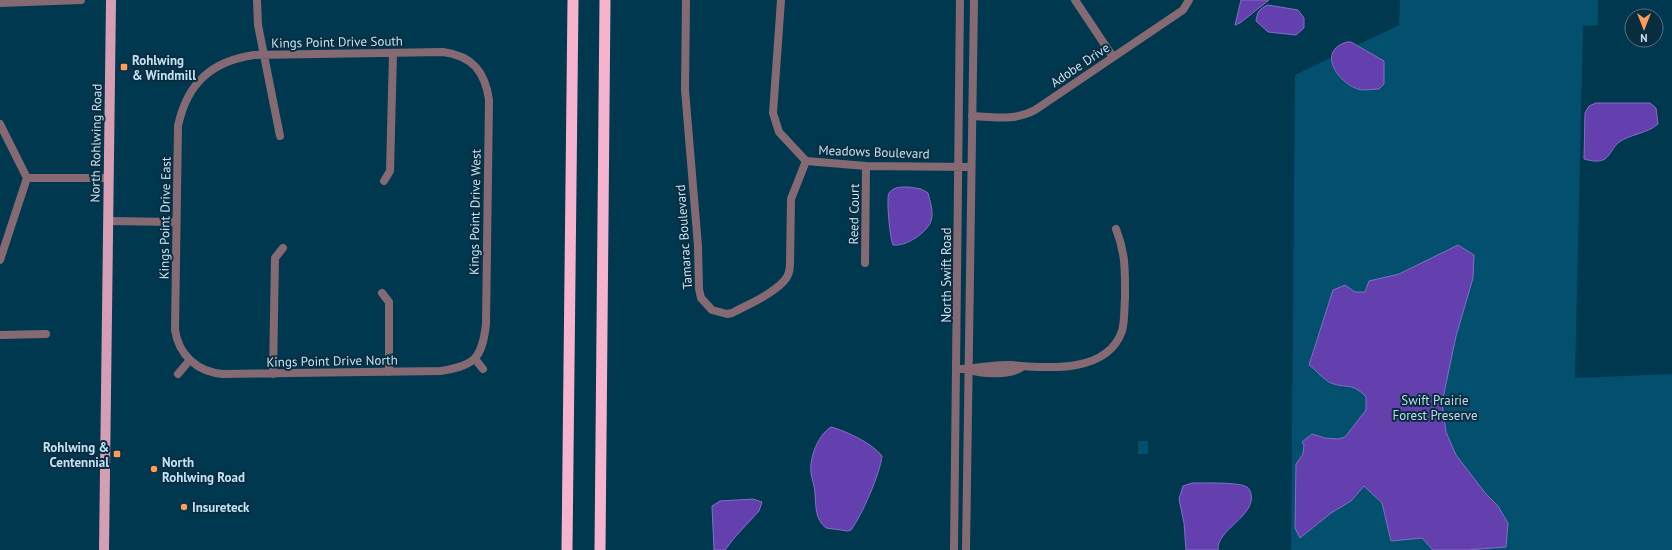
<svg xmlns="http://www.w3.org/2000/svg" width="1672" height="550" font-family="'PT Sans',sans-serif">
<style>
.green{fill:#034f6e}
.water{fill:#6340ae;stroke:#8071c3}
.lines{fill:none;stroke-linecap:round;stroke-linejoin:round}
.minor{stroke:#856a74;stroke-width:8}
.major{stroke:#d69eb4;stroke-width:10}
.highway{stroke:#f6b3cd;stroke-width:11}
.poi-dot{fill:#fe9c58;stroke:#092d3e;stroke-width:1.5}
.labels{text-anchor:middle;dominant-baseline:central;stroke-width:4;stroke-linejoin:round;paint-order:stroke}
.street-label{font-size:13px;fill:#c2e2f5;stroke:#092d3e}
.poi-label{font-size:13px;font-weight:bold;fill:#c2e2f5;stroke:#092d3e;text-anchor:start}
.park-label{font-size:13px;fill:#bddaeb;stroke:#092d3e}
</style>
<rect width="100%" height="100%" fill="#003850"/>
<path class="green" d="M1400 0H1598V25L1583 26 1575 378 1672 374V550H1291L1295 75 1399 25Z
M1138 441H1148V454H1138Z"/>
<path class="water" d="M1241 0H1269L1240 23 1235 25Z
M1268 5 1298 10 1304 18V28L1296 35 1268 32 1256 21C1257 12 1260 8 1268 5Z
M1347 42H1351L1384 61V84L1379 89C1373 89 1364 91 1358 89 1338 83 1316 51 1347 42Z
M1596 103H1650L1656 108 1658 124C1647 134 1629 134 1618 143 1612 148 1610 157 1603 160 1597 162 1591 161 1584 159L1585 113 1589 106Z
M909 187 921 189 928 193C930 201 934 213 931 221 927 233 905 247 893 245 890 239 886 198 889 193 894 186 903 187 909 187Z
M1458 245 1474 255 1473 278 1456 336 1442 403 1446 432 1456 455 1486 494 1498 506 1508 523 1506 547 1467 550H1433L1422 538 1391 541 1382 503 1364 486 1351 501 1331 513 1300 538 1295 528 1296 464 1303 454 1304 445 1302 442 1312 434 1325 438 1338 439 1345 437 1366 410V397C1352 382 1347 389 1331 383 1324 380 1316 370 1309 365L1333 290 1345 285 1355 292H1365L1369 281 1399 274Z
M831 427C846 431 872 443 882 456 880 474 862 515 851 530L848 531 826 528C815 519 816 507 815 494 815 487 812 480 811 473 809 458 818 435 831 427Z
M1192 483C1202 483 1240 482 1247 487 1249 488 1251 492 1251 494 1256 516 1216 530 1218 550H1186L1184 523 1179 499 1183 486Z
M753 499 762 502 759 511 735 537 725 550H714L712 506 720 501Z"/>
<g class="lines">
<path class="minor" d="M257 0 258 25 280 136
M686 0 685 90 698 246 699 289 701 298 712 310 727 314 732 313C749 304 771 295 784 281 789 276 790 270 790 264L791 199 806 161
M781 0 773 113 779 132 806 161 866 166 971 167
M1075 0 1113 57
M0 3 81 0
M443 52C472 56 485 71 489 100L486 324C482 359 474 366 440 371L223 374C198 372 179 356 175 330L178 126C187 83 212 61 254 55Z
M972 116C994 117 1015 121 1035 110L1183 10 1189 0
M0 124 27 178H109
M384 181 390 171 393 53
M108 221 176 222
M0 260 27 178
M865 263 866 166
M382 293 389 302V372
M0 335 46 334
M475 359 483 369
M957 369C975 369 993 364 1011 365 1048 368 1107 374 1122 331 1125 320 1124 309 1125 298 1125 272 1126 254 1116 229
M969 369C982 375 1011 375 1022 367
M178 374 189 361
M273 374 275 258 283 248
M954 550 960 0
M966 550 974 0"/>
<path class="major" d="M104 550 111 0"/>
<path class="highway" d="M567 550 573 0
M600 550 605 0"/>
</g>
<g class="poi-dot">
<rect x="120" y="63" width="8" height="8" rx="2"/>
<rect x="113" y="450" width="8" height="8" rx="2"/>
<circle cx="154" cy="469" r="4"/>
<circle cx="184" cy="507" r="4"/>
</g>
<g class="labels">
<g class="street-label">
<text transform="translate(337 42) rotate(-1)">Kings Point Drive South</text>
<text transform="translate(1080 65) rotate(-34)">Adobe Drive</text>
<text transform="translate(96 143) rotate(-89)">North Rohlwing Road</text>
<text transform="translate(874 152) rotate(2)">Meadows Boulevard</text>
<text transform="translate(475 212) rotate(-89)">Kings Point Drive West</text>
<text transform="translate(854 214) rotate(-89)">Reed Court</text>
<text transform="translate(165 218) rotate(-89)">Kings Point Drive East</text>
<text transform="translate(684 237) rotate(-94)">Tamarac Boulevard</text>
<text transform="translate(946 275) rotate(-90)">North Swift Road</text>
<text transform="translate(332 361) rotate(-1)">Kings Point Drive North</text>
</g>
<g class="poi-label">
<text x="132" y="60">Rohlwing<tspan x="132" dy="15">&amp; Windmill</tspan></text>
<text x="109" y="447" text-anchor="end">Rohlwing &amp;<tspan x="109" dy="15">Centennial</tspan></text>
<text x="162" y="462">North<tspan x="162" dy="15">Rohlwing Road</tspan></text>
<text x="192" y="507">Insureteck</text>
</g>
<g class="park-label">
<text x="1435" y="400">Swift Prairie<tspan x="1435" dy="15">Forest Preserve</tspan></text>
</g>
</g>
<g transform="translate(1644 28) rotate(180)"><circle r="19" fill="#092d3e" stroke="#537587"/>
<path d="M0-3L7 15L0 10L-7 15Z" fill="#fe9c58"/>
<text y="-6" font-size="11" font-weight="bold" text-anchor="middle" fill="#c2e2f5">N</text>
</g>
</svg>
